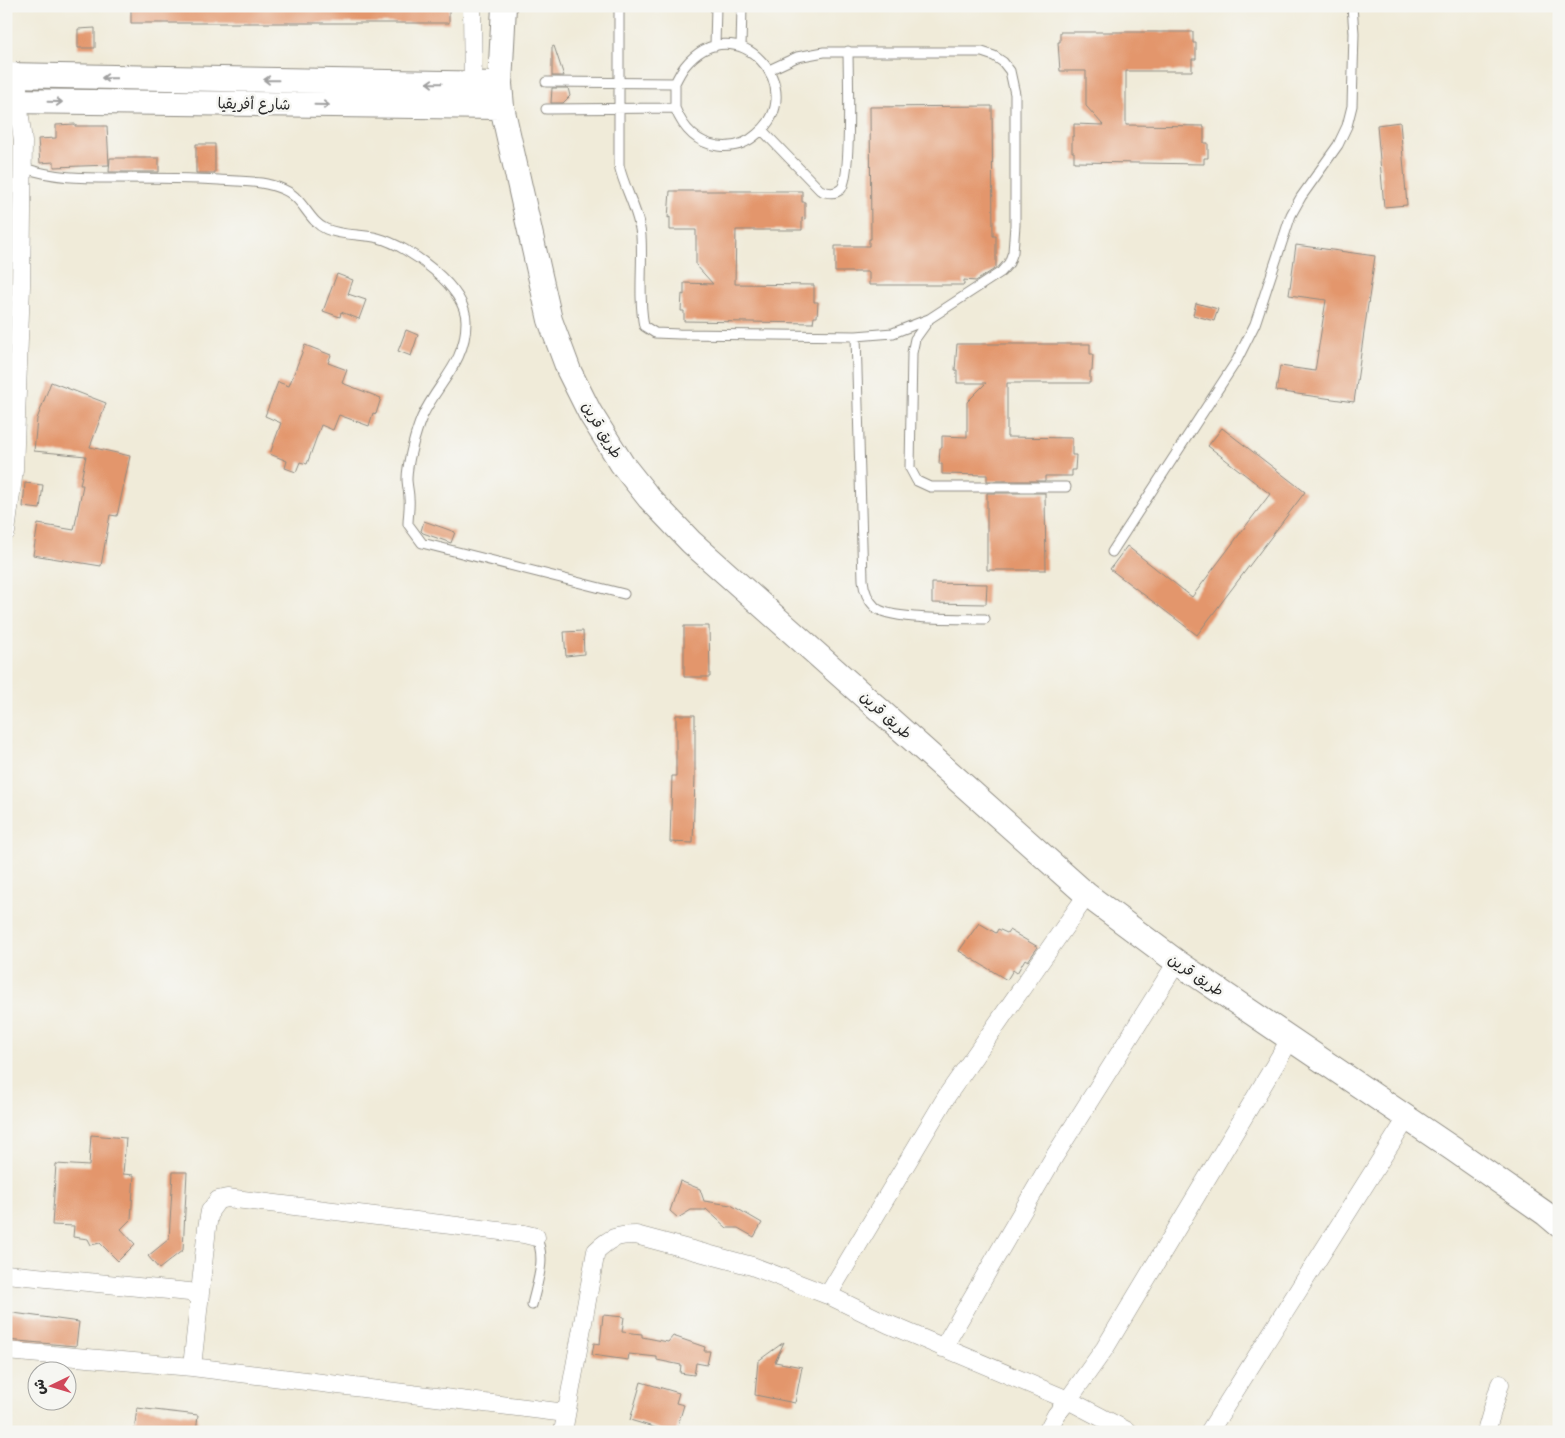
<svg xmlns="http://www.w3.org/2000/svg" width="1565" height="1438" font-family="Sriracha,'Playpen Sans Arabic',sans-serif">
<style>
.building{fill:#e3966c}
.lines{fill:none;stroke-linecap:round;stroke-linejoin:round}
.lane-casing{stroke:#8e8b82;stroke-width:11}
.street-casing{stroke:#8e8b82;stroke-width:19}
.secondary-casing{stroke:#8e8b82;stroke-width:26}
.lane{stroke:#fff;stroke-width:9}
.street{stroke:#fff;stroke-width:18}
.secondary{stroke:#fff;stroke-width:24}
.oneway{stroke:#a0a0a0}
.labels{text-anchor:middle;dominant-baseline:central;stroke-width:5;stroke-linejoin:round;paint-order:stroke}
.street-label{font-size:15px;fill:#2b2b2b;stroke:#f6f6f2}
</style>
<rect width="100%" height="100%" fill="#f6f6f2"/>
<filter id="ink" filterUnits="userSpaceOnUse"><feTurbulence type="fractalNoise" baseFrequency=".02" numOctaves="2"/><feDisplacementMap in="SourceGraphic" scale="10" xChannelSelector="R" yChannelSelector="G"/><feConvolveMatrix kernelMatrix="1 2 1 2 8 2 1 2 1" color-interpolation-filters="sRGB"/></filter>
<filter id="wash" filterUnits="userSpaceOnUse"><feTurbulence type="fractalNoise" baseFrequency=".0096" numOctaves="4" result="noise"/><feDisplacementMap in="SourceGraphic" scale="20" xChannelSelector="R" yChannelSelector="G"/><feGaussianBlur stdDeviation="1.12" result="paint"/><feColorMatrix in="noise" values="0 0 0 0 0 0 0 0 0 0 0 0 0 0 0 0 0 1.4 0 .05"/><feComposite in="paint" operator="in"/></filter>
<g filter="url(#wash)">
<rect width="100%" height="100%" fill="#f0ebd9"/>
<g id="blocks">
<path class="building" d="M131 6H449V23H131Z
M95 28V48H78V29Z
M1060 32H1193V43H1196V59H1192V71H1126V125L1204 126V143H1208V158H1204V164L1074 162V152H1072V136H1074V124L1103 125 1086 106V71H1060L1058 42H1060Z
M554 46 564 76H552V47Z
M552 88H568L570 96 563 103H551Z
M992 106 993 236H996V268L976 281 964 280V285H869V272H835V246H869V239H871L870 107Z
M1400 122 1407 205 1384 207 1377 125Z
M75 124V126H107L109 165 54 167V162L40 163 38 139 56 138V125Z
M196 144H215V173H196Z
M110 158H159V172H109Z
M670 191H802V202H805V219L802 218V230H736L735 284 814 285V302H818L817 317H814L813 323 684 321V311H681L682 294 684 295V283L713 284 696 265V230H670V217L668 218Z
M1296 245 1375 256 1354 402 1276 391 1280 366 1315 371 1326 300 1289 295Z
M337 274 353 280 348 294 366 300 359 319 341 312 340 317 323 311Z
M1196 303 1218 309 1214 321 1193 315Z
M406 330 418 335 411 356 398 351Z
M957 344H1090V354H1093L1092 371H1090V383H1007V437L1072 438V455H1076L1075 470H1072V476H1045V481H987V475L942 474V464H939L940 448H942V436L967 437V402L986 383H957V370H955Z
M305 345 331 355 328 363 347 370 342 383 381 398 376 414 373 413 369 426 339 415 333 430 321 425 307 464 300 462 296 472 285 468 287 461 270 454 281 423 265 416 278 382 289 386Z
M51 382 106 403 90 447 130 456 117 516 110 515 101 566 33 555 38 524 74 530 83 485H80L86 456 34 451 37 419Z
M1222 428 1305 492 1197 635 1110 569 1127 546 1192 597 1270 494 1208 446Z
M25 483 43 485 40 509 23 507Z
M987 493H1045L1046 570H987Z
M424 521 455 532 451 543 423 533 421 531Z
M932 583 987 584 986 604 932 603Z
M684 626H709L710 677H684Z
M583 631 584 654 566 656 564 632Z
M676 715H695V777L693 843 670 842 672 776H676Z
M979 923 996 933 998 929 1007 933 1009 930 1038 947 1028 961 1025 959 1017 973 1013 970 1007 980 959 951Z
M91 1135 126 1138 123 1174 134 1175 131 1219 121 1229 135 1244 118 1261 100 1243 91 1245 88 1239 73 1237 74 1226 52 1225 56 1164 89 1166Z
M173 1172H187L183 1250 159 1269 148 1256 169 1239Z
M680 1181 700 1189 704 1201 731 1205 762 1223 754 1237 738 1228H727L706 1209V1210H691L678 1218 670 1211Z
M6 1312 79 1322 76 1346 6 1340Z
M603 1315 624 1317 622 1332 642 1334V1337L668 1342 673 1336 705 1347 704 1351H710L707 1365 696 1363 694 1375 680 1373 681 1365 657 1360V1357L629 1354 628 1360 592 1355 594 1343 600 1344Z
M784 1342 775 1362 802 1367 795 1403 755 1395 758 1361Z
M641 1382 679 1393 676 1403 684 1405 676 1432H670L630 1420Z
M137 1408 198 1415 196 1432H134Z"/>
</g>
</g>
<g filter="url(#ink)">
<use href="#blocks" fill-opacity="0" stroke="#8e8b82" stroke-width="1"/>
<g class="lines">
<g class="lane-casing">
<path id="lane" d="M619 6V165C624 189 639 211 641 236 643 266 638 296 644 326L655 333 679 334 856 336 893 333 929 319 1001 272 1009 263 1013 252 1015 225V94L1010 71 1003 62 994 56 982 52H824L797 57 769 70
M715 46 716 6
M741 47 742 6
M675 108V83
M546 109 675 108C683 128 697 143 718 146 733 148 746 144 757 134 812 90 736 4 685 66 681 71 678 77 675 83L546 82
M762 130 820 190C827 193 835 195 841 189 852 178 848 72 848 51
M24 168C55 178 80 178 113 178 149 178 184 178 219 180 233 181 247 181 261 183 272 185 286 188 295 197 306 207 312 223 326 229 342 236 362 234 378 238 409 246 467 288 466 322 466 363 438 382 422 417 416 431 407 463 407 479 407 485 409 492 409 498 410 506 408 516 408 524L422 543 624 594
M928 321 915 339 912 353 910 468 917 481 930 487H1066
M856 336 863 580C864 591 867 599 875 607 890 621 963 618 985 619
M1112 552 1237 360 1255 324 1291 215 1301 197 1338 145 1347 126 1352 106 1354 33 1352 6
M532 1305C537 1283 547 1258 536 1237"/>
</g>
<g class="street-casing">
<path id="street" d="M472 6 473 96
M6 532 14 470 21 286 23 142 18 101V75
M6 1274 199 1293
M828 1295 948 1094 1087 895
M943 1348 1054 1157 1177 962
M6 1351 192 1367 566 1413
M192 1367 207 1228 210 1211 218 1200 227 1198 524 1234 536 1237
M563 1432 596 1251C610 1238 616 1235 636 1235L752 1266 828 1295 888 1324 1068 1400 1105 1348 1291 1038
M1047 1432 1056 1415 1068 1400 1129 1432
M1209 1432 1407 1118
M1486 1432 1500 1384"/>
</g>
<g class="secondary-casing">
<path id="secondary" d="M504 6 500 84 502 107 550 320 569 371 590 413 622 464 649 498 691 542 1087 895 1177 962 1453 1149 1546 1214 1559 1225
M6 75 500 84
M6 101 502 107"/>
</g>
<use href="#lane" class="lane"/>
<use href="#street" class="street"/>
<use href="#secondary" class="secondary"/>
</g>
<defs><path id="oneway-shaft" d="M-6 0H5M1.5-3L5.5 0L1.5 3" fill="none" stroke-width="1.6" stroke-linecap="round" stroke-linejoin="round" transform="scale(1.25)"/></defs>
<g class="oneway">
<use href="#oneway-shaft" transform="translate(109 78) rotate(-179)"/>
<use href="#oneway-shaft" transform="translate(271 80) rotate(-179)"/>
<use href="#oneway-shaft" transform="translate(434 83) rotate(-179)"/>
<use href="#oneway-shaft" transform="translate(55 102) rotate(1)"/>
<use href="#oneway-shaft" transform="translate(322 105) rotate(1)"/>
</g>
</g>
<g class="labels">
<g class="street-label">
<text transform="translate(254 104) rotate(1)">شارع أفريقيا</text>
<text transform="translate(602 430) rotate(59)">طريق قرين</text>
<text transform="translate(886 715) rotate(42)">طريق قرين</text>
<text transform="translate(1196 975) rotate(34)">طريق قرين</text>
</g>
</g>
<rect width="1565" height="1438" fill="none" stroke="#f6f6f2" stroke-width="25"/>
<g transform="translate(52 1386) rotate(265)"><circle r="24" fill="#f6f6f2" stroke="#a5a5a2"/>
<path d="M0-4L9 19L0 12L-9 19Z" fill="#d1495b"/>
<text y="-8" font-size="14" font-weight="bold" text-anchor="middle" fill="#2b2b2b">ش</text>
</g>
</svg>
